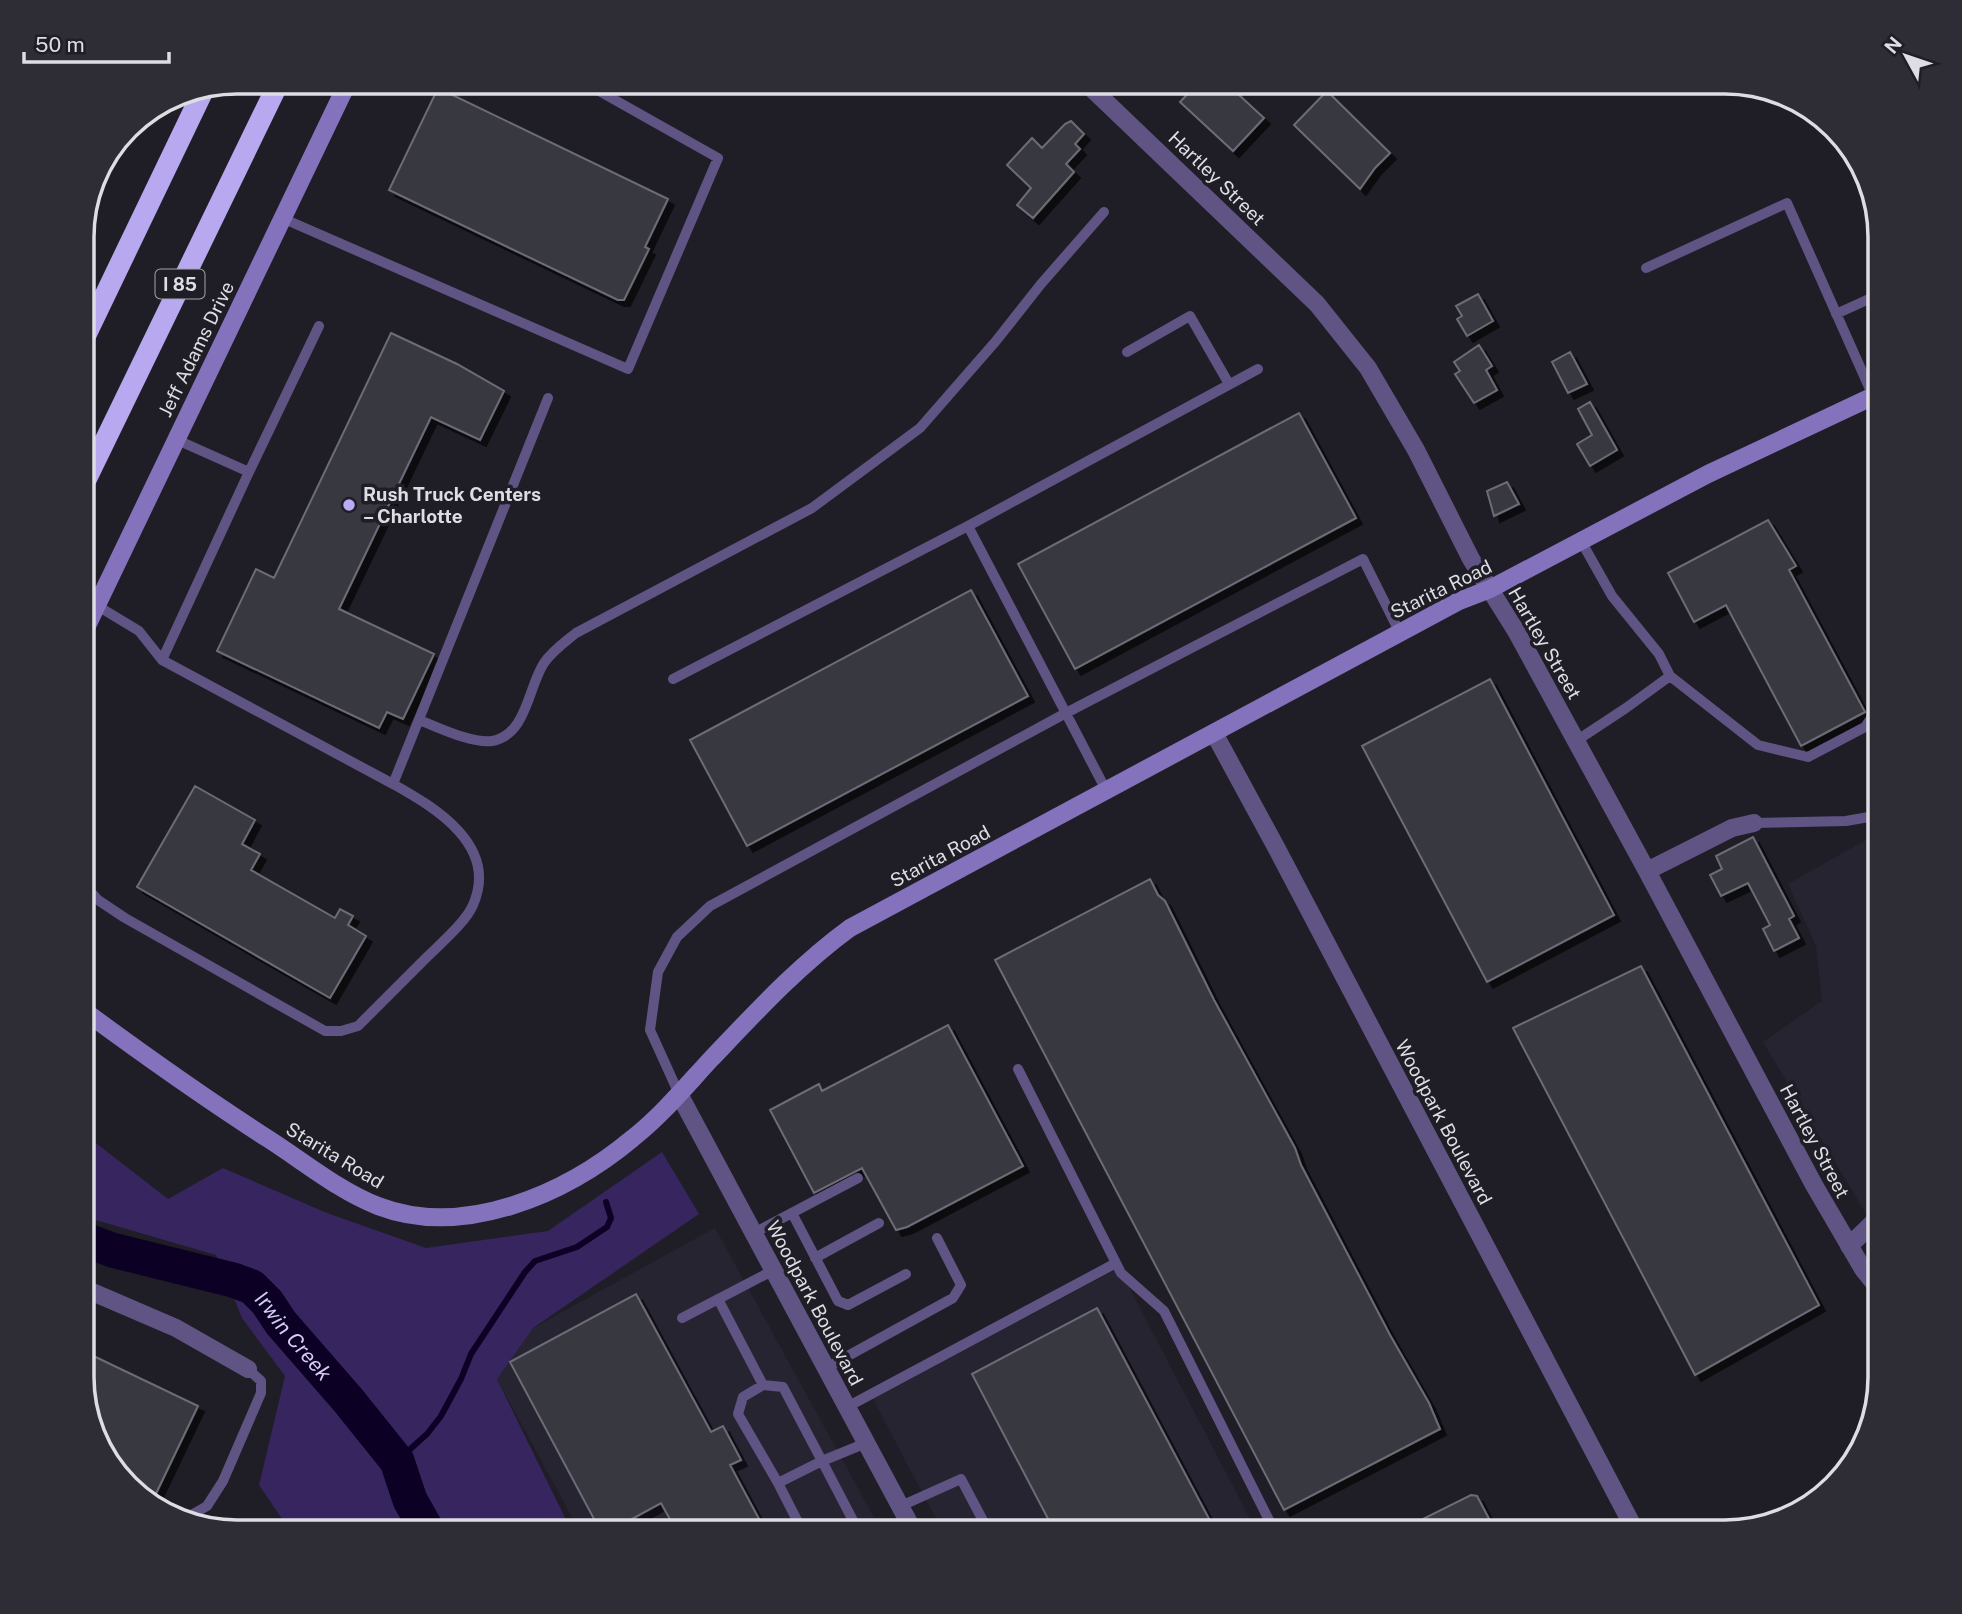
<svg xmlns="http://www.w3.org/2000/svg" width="1962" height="1614" font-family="'Public Sans',sans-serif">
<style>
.built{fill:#272432}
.green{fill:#37255f}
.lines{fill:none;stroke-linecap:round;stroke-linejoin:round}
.stream{stroke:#0c0025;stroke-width:6}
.river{stroke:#0c0025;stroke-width:35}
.building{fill:#383740;stroke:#6d6c76;stroke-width:2;filter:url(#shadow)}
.lane{stroke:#605484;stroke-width:10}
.street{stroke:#605484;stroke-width:18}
.secondary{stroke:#8572bd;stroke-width:18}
.highway{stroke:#b8a8ef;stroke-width:21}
.poi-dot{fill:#bbaaf6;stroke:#1f1e26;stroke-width:2.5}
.labels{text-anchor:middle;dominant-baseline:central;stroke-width:7;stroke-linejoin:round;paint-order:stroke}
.shield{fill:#1f1e26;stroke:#a5a4aa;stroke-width:2}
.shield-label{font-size:18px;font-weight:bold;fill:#dedde3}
.street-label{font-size:19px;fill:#dedde3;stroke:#1f1e26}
.poi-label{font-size:19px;font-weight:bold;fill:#dedde3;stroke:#1f1e26;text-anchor:start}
.water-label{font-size:21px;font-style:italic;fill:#d4ccf4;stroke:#1f1e26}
.rim{fill:none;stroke:#dedde3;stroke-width:3.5}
</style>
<defs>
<filter id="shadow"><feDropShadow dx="6" dy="6" stdDeviation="0" flood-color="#0009"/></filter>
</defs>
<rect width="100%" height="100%" fill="#1f1e26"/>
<path class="built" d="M1880 832V1237L1763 1042 1822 1001 1816 946 1788 884Z
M715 1228 882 1532H580L484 1355Z
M1119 1268 1257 1532H943L873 1399Z"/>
<path class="green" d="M83 1133 168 1199 223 1168 327 1213 426 1248 548 1231 662 1152 699 1214 533 1328 497 1379 572 1532H291L259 1485 285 1376 242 1318 216 1255 92 1219 83 1213Z"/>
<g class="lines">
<path class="stream" d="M397 1461 427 1434 441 1416 461 1379 471 1354 525 1272 535 1261 577 1247 607 1227 611 1218 606 1202"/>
<path class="river" id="s1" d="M83 1239 112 1250 233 1280 252 1287 267 1302 281 1323 348 1400 397 1461 410 1500 428 1532"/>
</g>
<path class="building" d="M1199 82H1225L1264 118 1233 151 1180 102Z
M438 88 668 199 645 247 649 249 624 300H618L389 190Z
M1327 91 1390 153 1375 168 1360 189 1294 125Z
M1071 121 1084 134 1075 144 1080 149 1066 164 1074 172 1033 218 1017 205 1031 188 1007 165 1032 138 1042 148 1065 124Z
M1478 294 1493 321 1467 336 1457 319 1462 316 1456 306Z
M391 333 457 364 504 391 480 440 431 417 339 609 434 654 403 719 387 712 379 728 217 651 256 569 274 578Z
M1479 345 1492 366 1486 370 1497 390 1474 403 1455 374 1460 371 1454 362Z
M1570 352 1587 384 1568 393 1552 362Z
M1590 402 1617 450 1590 466 1577 444 1592 435 1578 409Z
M1299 413 1356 518 1075 669 1018 564Z
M1507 482 1519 504 1494 516 1487 491Z
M1768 520 1796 566 1789 570 1865 712 1801 746 1726 605 1694 622 1668 573Z
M971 590 1028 696 747 846 690 740Z
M1490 679 1614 915 1487 982 1362 746Z
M195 786 255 820 242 844 260 854 251 870 335 918 340 909 353 916 348 925 366 936 330 998 137 887Z
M1753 837 1794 916 1789 919 1799 938 1774 951 1763 929 1770 925 1748 883 1721 896 1710 875 1722 869 1716 856Z
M1150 879 1158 895 1165 901 1214 1000 1295 1148 1301 1165 1390 1335 1429 1403 1440 1429 1284 1510 995 960Z
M1641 966 1819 1305 1695 1375 1513 1028Z
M948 1025 1023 1166 907 1227 896 1230 862 1168 814 1193 770 1110 819 1084 822 1091Z
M636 1294 711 1432 723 1426 741 1460 730 1465 766 1532H677L661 1503 608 1532H601L510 1362Z
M1097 1308 1216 1532H1055L972 1374Z
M83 1351 198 1406 151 1504 135 1494 98 1446 83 1387Z
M1471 1495 1477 1496 1496 1532H1397Z"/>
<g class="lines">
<path class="lane" d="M282 218 628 369 718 158 583 82
M1646 268 1787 203 1873 396
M1836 314 1880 294
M1127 352 1190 316 1229 384
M175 439 249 472
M96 605 139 631 162 660 393 784 548 398
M162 660 249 472 319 326
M1880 668 1876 643 1880 638
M1670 676 1758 745 1808 757 1865 727 1880 705
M673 679 968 526
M419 720C438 727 472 744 492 741 527 735 528 687 544 663 552 651 565 642 576 633L812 508 920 428 996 341 1041 284 1104 212
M1576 741 1626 708 1670 676 1659 654 1612 596 1581 541
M1106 790 968 526 1258 369
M1754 823 1846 821 1880 815
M83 883 98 900 125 918 325 1031H341L358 1026C380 1004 403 981 426 958 439 945 466 922 473 905 499 846 436 808 393 784
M1018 1069 1121 1273 1164 1311 1275 1532
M679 1094 650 1030 658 972 677 937 710 906 1066 713 1363 559 1400 633
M792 1213 838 1301 848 1305 906 1274
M754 1233 858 1178
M815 1258 879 1223
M718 1299 763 1385
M682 1318 774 1270
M826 1368 953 1298 961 1285 937 1238
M847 1407 1116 1263
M778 1483 738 1414 743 1397 763 1385 783 1387 822 1461 778 1483 803 1532
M901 1506 961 1479 989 1532
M181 1521 207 1506 223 1481 261 1393V1381L248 1369
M859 1532 822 1461 866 1443"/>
<path class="street" d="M1085 82 1317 304 1368 368 1416 450 1471 559 1516 631 1647 871 1814 1185 1863 1269 1880 1290
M1214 733 1277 849 1636 1532
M1647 871 1732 828 1754 823
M679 1094 914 1532
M1849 1246 1880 1216
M83 1288 176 1328 248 1369"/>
<path class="secondary" d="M83 634 348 82
M83 1010C144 1055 206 1099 270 1140 304 1162 341 1192 378 1206 464 1239 566 1194 633 1138 662 1115 686 1086 711 1059 755 1013 798 966 850 928L1459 601 1490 589 1708 474 1880 393"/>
<path class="highway" d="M83 341 204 89
M83 486 279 82"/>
</g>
<circle class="poi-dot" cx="349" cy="505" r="7"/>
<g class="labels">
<rect class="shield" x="155.5" y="269.5" width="49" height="29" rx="5"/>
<g class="shield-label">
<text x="180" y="284">I 85</text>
</g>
<g class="street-label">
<text transform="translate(1217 178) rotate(44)">Hartley Street</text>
<text transform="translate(196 349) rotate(-64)">Jeff Adams Drive</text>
<text transform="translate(1441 589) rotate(-26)">Starita Road</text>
<text transform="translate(1545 643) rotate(60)">Hartley Street</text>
<text transform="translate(940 856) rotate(-28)">Starita Road</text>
<text transform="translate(1444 1122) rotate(62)">Woodpark Boulevard</text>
<text transform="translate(1815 1141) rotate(62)">Hartley Street</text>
<text transform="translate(335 1155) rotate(31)">Starita Road</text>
<text transform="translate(815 1303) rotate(62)">Woodpark Boulevard</text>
</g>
<g class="poi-label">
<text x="363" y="494">Rush Truck Centers<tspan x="363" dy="22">– Charlotte</tspan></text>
</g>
<g class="water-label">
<text stroke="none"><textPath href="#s1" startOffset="240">Irwin Creek</textPath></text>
</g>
</g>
<path d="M0 0H1962V1614H0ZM237 94H1725A143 143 0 0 1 1868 237V1377A143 143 0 0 1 1725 1520H237A143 143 0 0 1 94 1377V237A143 143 0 0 1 237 94Z" fill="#2e2d35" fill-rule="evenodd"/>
<path class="rim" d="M237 94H1725A143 143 0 0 1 1868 237V1377A143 143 0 0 1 1725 1520H237A143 143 0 0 1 94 1377V237A143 143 0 0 1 237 94Z"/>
<g transform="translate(1906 56) rotate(310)" stroke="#1f1e26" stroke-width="5" paint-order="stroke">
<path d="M0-5L12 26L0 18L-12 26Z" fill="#dedde3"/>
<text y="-10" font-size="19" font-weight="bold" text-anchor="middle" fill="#dedde3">N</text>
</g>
<path d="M24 52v10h145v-10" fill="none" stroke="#dedde3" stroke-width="3.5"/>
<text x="35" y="52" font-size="21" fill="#dedde3" stroke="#1f1e26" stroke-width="5" paint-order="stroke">50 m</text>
</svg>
